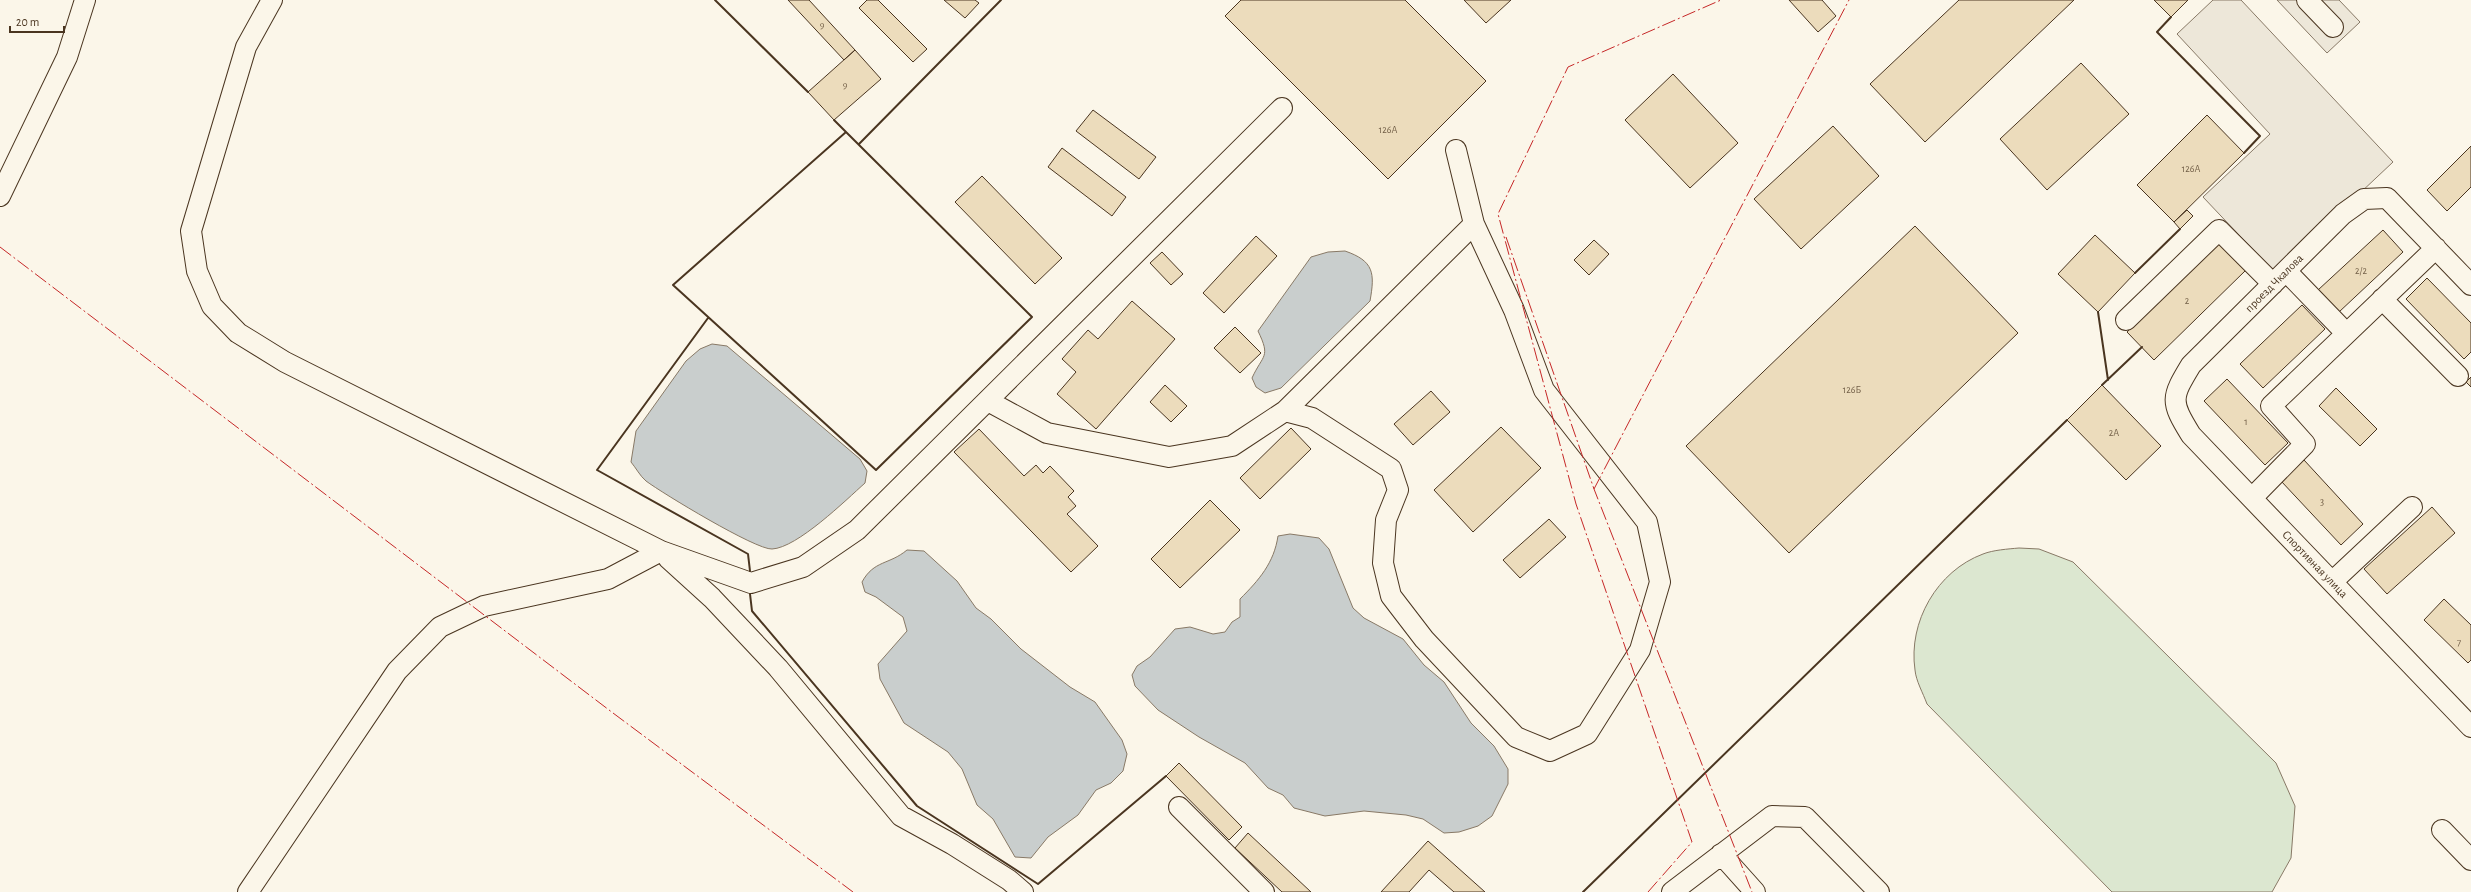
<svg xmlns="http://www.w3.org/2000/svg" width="2471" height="892" font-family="'Alegreya Sans',sans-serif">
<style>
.green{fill:#dce7d0;stroke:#887966}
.parking{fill:#ede7d9;stroke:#887966}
.water{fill:#c9cecd;stroke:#887966}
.building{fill:#ecdcbc;stroke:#4a3520}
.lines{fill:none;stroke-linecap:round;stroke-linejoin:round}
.minor-casing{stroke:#4a3520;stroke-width:22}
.minor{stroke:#fbf6e9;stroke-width:20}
.wall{stroke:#4a3520;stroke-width:2}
.power{stroke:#c62828;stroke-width:1;stroke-dasharray:14 3 2 3;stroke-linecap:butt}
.labels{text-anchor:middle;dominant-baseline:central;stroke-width:3;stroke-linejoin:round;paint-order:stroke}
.number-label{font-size:10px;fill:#725f47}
.street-label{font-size:12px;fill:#4a3520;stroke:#fbf6e9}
</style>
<rect width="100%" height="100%" fill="#fbf6e9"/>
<path class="green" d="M2019 548 2039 549 2073 562 2276 763 2295 806 2291 858 2272 892H2112L1927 704C1923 693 1916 681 1915 670 1908 622 1937 571 1983 554 1993 550 2008 549 2019 548Z"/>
<path class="parking" d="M2213 0H2241L2393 162 2275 273 2203 197 2270 134 2177 34Z
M2277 0H2339L2360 22 2327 53Z"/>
<path class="water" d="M1345 251C1374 261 1375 273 1370 301L1281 388 1265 393 1256 387 1252 378C1263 354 1271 358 1258 331L1311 257 1328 252Z
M712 344 727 346 860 459 867 471 865 483C846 500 797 548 772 549 756 550 662 493 646 481 640 476 636 468 631 462L636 431 686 361 700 349Z
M1290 534 1319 538 1329 549 1353 608 1364 618 1403 639 1424 665 1444 682 1471 723 1494 746 1508 769V784L1492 816 1478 826 1459 832 1444 833 1423 819 1406 815 1364 811 1325 816 1294 808 1283 795 1268 788 1245 763 1199 737 1158 710 1135 686 1132 675 1137 666 1150 657 1175 629 1190 627 1213 634 1225 632 1232 622 1240 617V599C1259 580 1274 563 1278 536Z
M907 550 924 551 957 581 976 608 991 619 1021 649 1070 687 1095 702 1122 740 1127 754 1123 771 1111 783 1096 790 1078 815 1048 837 1031 858 1015 857 993 819 977 805 962 769 948 752 904 723 880 679 878 664 907 631 903 617 876 597 865 592 862 582C874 560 889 565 907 550Z"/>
<path class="building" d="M788 0H809L855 50 844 60Z
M867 0H878L927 49 913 62 859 8Z
M944 0H975L979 3 965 18Z
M1241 0H1405L1486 81 1388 179 1225 16Z
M1464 0H1511L1486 23Z
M1789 0H1822L1836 16 1818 32Z
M1959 0H2074L1925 142 1870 84Z
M2154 0H2188L2171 17Z
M855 50 881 79 834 120 808 92Z
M2081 63 2129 114 2047 190 2000 139Z
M1673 74 1738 143 1690 188 1625 120Z
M1093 110 1156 157 1139 179 1076 131Z
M2207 115 2244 153 2174 222 2137 185Z
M1833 126 1879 176 1801 249 1754 199Z
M2471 146V187L2447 211 2427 190Z
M1062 148 1126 197 1112 216 1048 167Z
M982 176 1062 258 1035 284 955 202Z
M2187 210 2193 216 2180 229 2174 222Z
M1915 226 2018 333 1789 553 1686 446Z
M2383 230 2403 252 2339 312 2318 290Z
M2095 235 2135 273 2098 312 2058 274Z
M1256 236 1277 256 1224 313 1203 293Z
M1594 240 1609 254 1589 275 1574 260Z
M2220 243 2246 270 2154 360 2127 332Z
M1162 252 1183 274 1171 285 1150 263Z
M2427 278 2471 323V352L2464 359 2406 299Z
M1132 301 1175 339 1096 429 1057 394 1076 372 1062 359 1088 330 1098 339Z
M2302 305 2325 329 2263 388 2240 364Z
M1235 327 1261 353 1240 373 1214 348Z
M2471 377V387L2466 382Z
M2227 379 2288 443 2265 465 2204 401Z
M1165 385 1187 406 1171 422 1150 402Z
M2102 385 2161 446 2126 480 2067 420Z
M2336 388 2377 429 2360 446 2319 406Z
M1431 391 1450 412 1413 445 1394 424Z
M1501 427 1541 468 1473 532 1434 490Z
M1291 428 1311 449 1260 499 1240 478Z
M979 429 1024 476 1036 465 1043 473 1050 466 1074 491 1068 497 1076 506 1067 514 1098 546 1071 572 954 452Z
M2304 460 2363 524 2341 545 2281 481Z
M1210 500 1240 530 1180 588 1151 559Z
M2432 507 2455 533 2387 594 2364 569Z
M1549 519 1566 537 1520 578 1503 560Z
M2444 599 2471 625V660L2468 663 2424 620Z
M1179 763 1242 827 1229 840 1166 776Z
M1248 833 1311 892H1282L1235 848Z
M1428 841 1485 892H1454L1429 870 1409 892H1381Z"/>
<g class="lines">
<g class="minor-casing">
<path id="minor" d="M272 0 246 47 191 231 197 271 212 306 238 333 285 362 661 551 751 583 803 567 857 530 1282 108
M2307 0 2333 27
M0 196 67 57 85 0
M2286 271 2346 333
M2471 285 2387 198 2364 199 2343 214 2191 365C2171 398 2170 401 2191 435L2471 727
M2382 299 2458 376
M2126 320 2219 230 2273 284
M988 401 1047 433 1169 457 1232 446 1285 411 1312 418 1391 469 1398 490 1386 520 1383 563 1391 596 1424 639 1516 737 1550 751 1587 734 1640 650 1660 582 1647 522 1544 390 1514 310 1474 224 1456 150
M1285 411 1474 224
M2252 498 2305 444 2271 406 2436 248
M668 558 712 598 778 668 901 816 952 844 1009 880 1023 892
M2332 582 2412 507
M1179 807 1264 892
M2442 830 2471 860
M1721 854 1755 892
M248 892 397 671 440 627 484 606 608 579 661 551
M1672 892 1772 816 1805 817 1879 892"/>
</g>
<use href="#minor" class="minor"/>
<path class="wall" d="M715 0 808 92
M2171 17 2157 32 2260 136 2244 153
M834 120 846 132 673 285 876 470 1032 317 846 132
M859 144 1001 0
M2135 273 2180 229
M2098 312 2108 380
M708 318 597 470 748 554 750 571
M2102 385 2142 347
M750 594 752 611 917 806 1038 884 1166 776
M1583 892 2067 420"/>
<path class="power" d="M1506 237 1594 489 1752 892
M0 247 613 713 853 892
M1594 489 1849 0
M1648 892 1692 842 1576 504 1498 214 1568 67 1721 0"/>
</g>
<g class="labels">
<g class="number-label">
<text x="822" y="25">9</text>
<text x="845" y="85">9</text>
<text x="1388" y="130">126А</text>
<text x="2191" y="169">126А</text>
<text x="2361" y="271">2/2</text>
<text x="2187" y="301">2</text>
<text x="1852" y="390">126Б</text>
<text x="2246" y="422">1</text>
<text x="2114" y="433">2А</text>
<text x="2322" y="502">3</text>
<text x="2459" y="643">7</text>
</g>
<g class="street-label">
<text transform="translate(2274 283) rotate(-45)">проезд Чкалова</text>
<text transform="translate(2315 564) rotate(46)">Спортивная улица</text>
</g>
</g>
<path d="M10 26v6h54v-6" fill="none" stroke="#4a3520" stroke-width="2"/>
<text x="16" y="26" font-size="12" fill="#4a3520" stroke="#fbf6e9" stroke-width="3" paint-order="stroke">20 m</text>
</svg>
